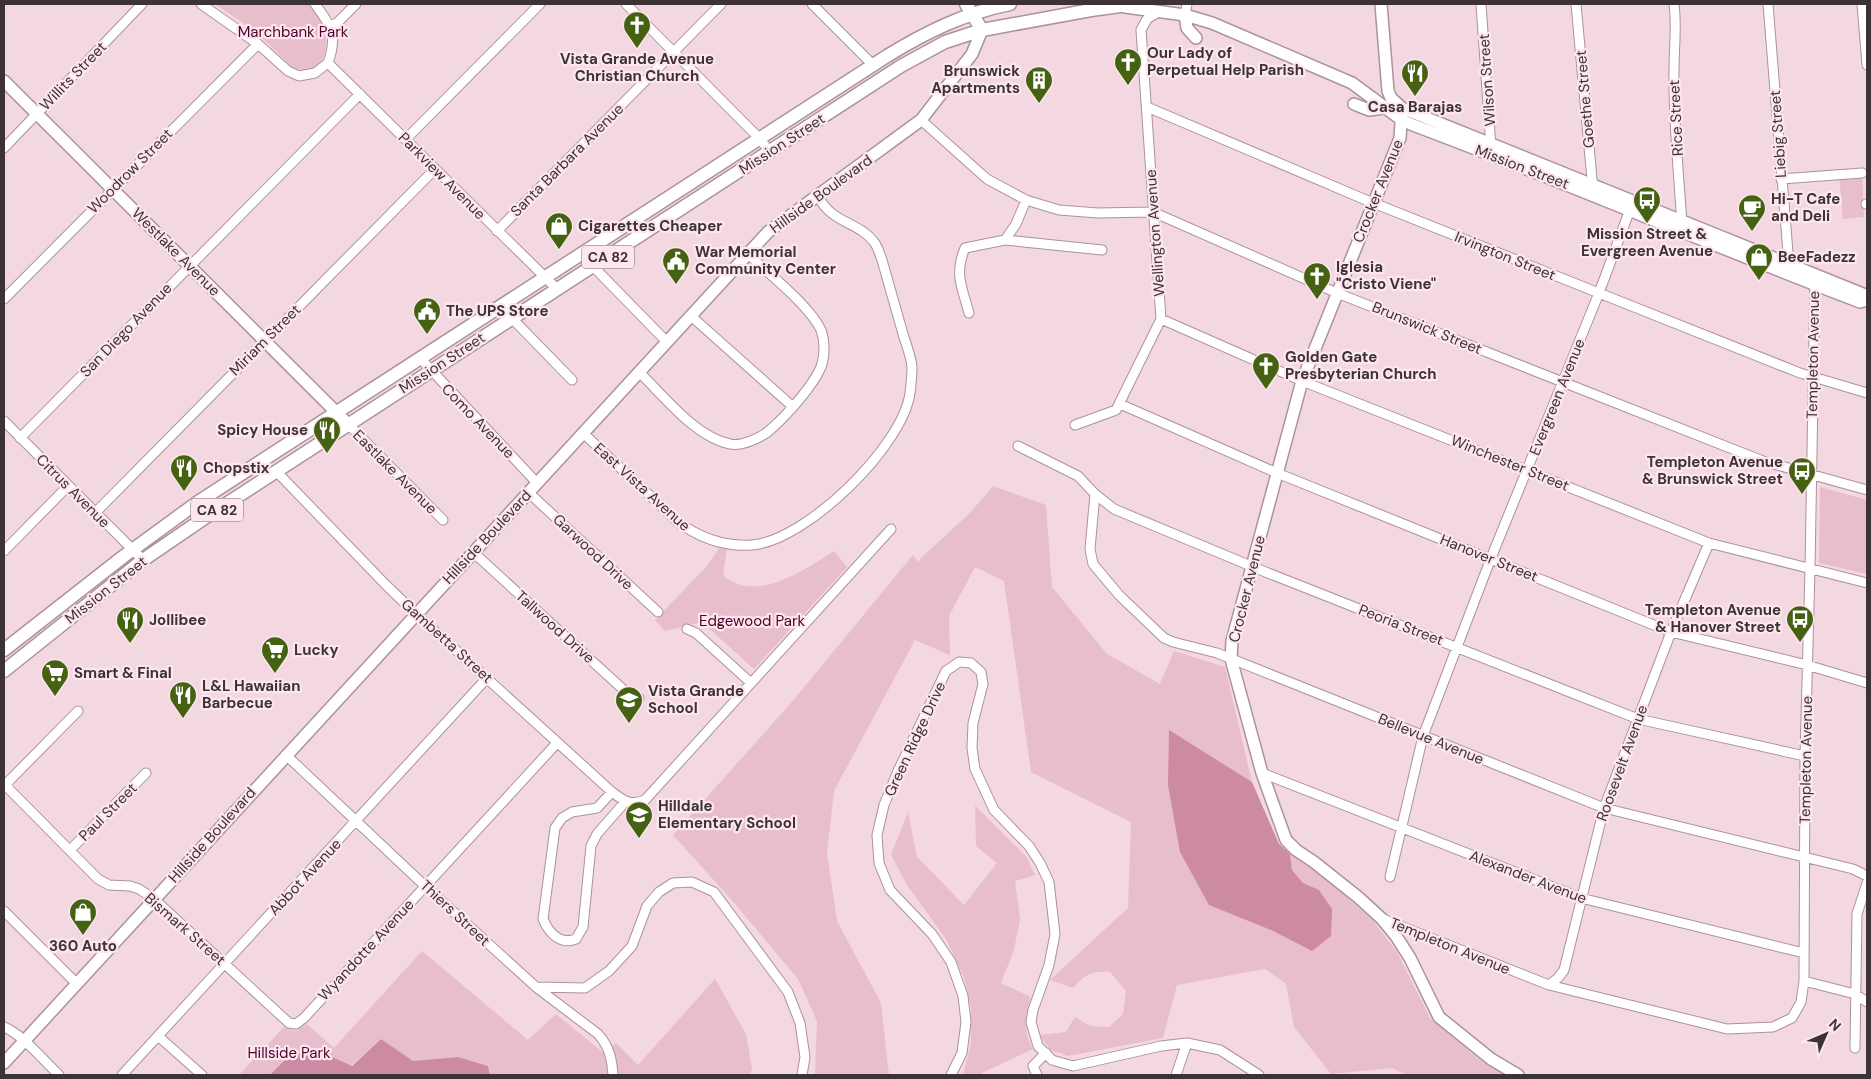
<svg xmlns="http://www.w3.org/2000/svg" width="1871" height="1079" font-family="'DM Sans',sans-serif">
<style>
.green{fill:#e8bdcc}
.forest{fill:#cc8aa3}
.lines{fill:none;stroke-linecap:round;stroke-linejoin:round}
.street-casing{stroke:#ac929b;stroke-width:11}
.secondary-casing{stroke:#ac929b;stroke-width:14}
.primary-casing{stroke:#ac929b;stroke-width:15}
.street{stroke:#fff;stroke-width:9}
.secondary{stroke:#fff;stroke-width:11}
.primary{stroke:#fff;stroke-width:12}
.labels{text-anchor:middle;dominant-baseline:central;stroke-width:4.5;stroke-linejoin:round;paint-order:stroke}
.shield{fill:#fde6ee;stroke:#77686d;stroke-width:1}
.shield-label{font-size:14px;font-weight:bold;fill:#3d3236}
.park-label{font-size:15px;fill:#50002c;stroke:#fde6ee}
.poi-label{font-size:15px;font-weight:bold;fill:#3d3236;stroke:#fde6ee;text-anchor:start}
.street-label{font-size:15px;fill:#3d3236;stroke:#fde6ee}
</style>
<rect width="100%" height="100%" fill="#f3d8e1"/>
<path class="green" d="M215 4H308C313 11 320 18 324 26 326 30 326 36 326 41 327 63 311 77 291 66L256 32Z
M1862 173 1864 217 1843 219 1839 175Z
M993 486 1046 505 1052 587 1107 654 1160 684 1174 651 1225 667 1252 782 1169 731 1271 930 1312 951 1319 890 1303 883 1292 870 1290 854 1326 878 1374 922 1397 952 1430 1018 1481 1061 1506 1075H1407L1392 1068 1331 1074 1294 1027 1286 984 1265 969 1177 985 1163 1038 1068 1056 1051 1050 1039 1035 1066 1032 1075 1017 1090 1026 1109 1027 1123 1014 1126 991 1110 972C1091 971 1086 974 1073 988L1050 980 1128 908 1131 822 1031 772 1004 581 975 567 949 616 950 655 915 640 834 791 827 853 837 921 881 1003 889 1075H815L817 1021 798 979 729 897 673 835 791 703 913 555 918 562 922 557 970 513Z
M1820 487 1867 500V574L1819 563Z
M720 547H727L723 575C755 605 806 569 834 551L847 567 754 669 714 633 701 623C687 624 678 629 665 631L655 620 706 567Z
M975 806 1026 856 1035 875 1015 881 1020 919 1014 950 1001 983 1031 997C1025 1015 1023 1031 1033 1049L982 1073 983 1075H963L971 1043V1008L965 980 946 939 907 885 891 855 908 812 917 857 964 905 997 863 976 846Z
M422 951 528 1040 556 1014 605 1054 616 1043 638 1065 715 979 746 1034 752 1069 750 1075H490L488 1066 458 1057 413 1061 381 1039 340 1075H239L284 1027 296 1031 307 1024 334 1048Z"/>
<path class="forest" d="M1169 730 1252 782 1279 844 1290 854 1292 870 1303 883 1319 890 1332 909 1331 936 1312 951 1271 930 1209 905 1180 852 1168 785Z
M381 1039 413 1061 458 1057 488 1066 490 1075H270L288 1057 314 1049 352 1066Z"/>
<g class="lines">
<g class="street-casing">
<path id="street" d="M201 4 258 44 288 71 299 76 315 73 328 63
M315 4C331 26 338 35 328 63
M626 4 760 139 770 152
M812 4 873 65
M1481 4 1491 148
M1576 4 1593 190
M1674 4C1677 26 1674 47 1674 69 1673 121 1679 174 1682 226
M1768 4 1789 265
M1862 4 1867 65
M1185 15 1187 4
M330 26 337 23 356 4
M328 63 557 289
M1147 107 1366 200 1599 293 1800 373 1867 393
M921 120 987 179 1026 200 1059 210 1098 213 1153 212 1337 293 1763 461 1867 490
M406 139 540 4
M4 148 142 4
M1781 179 1862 173
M1866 204H1867
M497 231 721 4
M1005 240 1102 250
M581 254 667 342
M4 299 258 44
M500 306 572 380
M969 313C962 287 954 274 965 248L1005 240 1016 224 1026 200
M691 316 792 406
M1161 319 1302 381 1709 543 1867 583
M420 358 537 483
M639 372C664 396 695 437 730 444 741 447 763 437 771 429 787 415 813 386 821 367 825 356 825 341 821 330 810 306 768 273 748 254
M1120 404 1277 473 1671 632 1807 665 1867 683
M4 421 143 560
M348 424 443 520
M1075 425 1116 410 1161 319 1141 30 1147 19 1160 11
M583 433 678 522C700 538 724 547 752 545 806 541 903 446 910 393 911 385 912 375 912 367 911 356 906 344 903 334 896 309 889 285 882 260 880 255 878 247 874 242 858 221 832 224 818 196
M20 438 360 94
M1018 446 1078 476 1095 494 1114 509 1263 571 1638 719 1805 756
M276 471 385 584 416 614 612 792C624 801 630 806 645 800L891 529
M528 492 658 612
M1095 494 1090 549 1093 564 1119 595 1164 638 1173 642 1217 653 1604 808 1853 869 1867 876
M95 513 435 169
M4 551 68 486
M473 552 627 693 639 698
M687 629 696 633 751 683
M286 755 425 886 536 987 598 1034C609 1046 612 1059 613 1075
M1262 773 1581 898 1804 953
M4 784 98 879 109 885 130 886 139 889 154 899 289 1023 296 1024 304 1018 557 743
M5 785 78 711
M612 792 597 808 572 812 562 818 555 828 543 919C549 933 560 945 576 939L583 927 591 846 597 834 625 802
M70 850 146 773
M1390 877 1423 736 1491 558 1599 293 1632 204
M4 911 77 984
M1383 919 1549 985 1727 1029 1773 1027 1792 1018 1801 1002 1804 981 1805 756 1810 569 1815 278
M1804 981 1855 994 1867 1002
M1549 985 1558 978 1564 970 1604 808 1671 632 1709 543
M536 987 585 988 609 971 632 946 647 906 659 892 673 883 692 882 714 892 788 992 800 1023 805 1057 802 1075
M4 1027C22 1034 44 1061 59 1075
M158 1036 202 1075
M1855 1048 1857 914 1867 883
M122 1075 487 678
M951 1075 962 1053 966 1022 963 996 951 962 932 934 890 890 879 863 877 835 884 805 898 771 946 671 959 662 971 663 981 672 983 684 973 723 972 748 975 769 994 810 1029 846 1040 863 1049 882 1055 934 1049 965 1033 1010 1031 1022 1038 1046 1052 1060 1073 1066 1161 1046 1187 1043 1220 1050 1259 1075
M1037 1075 1033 1066 1046 1053
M1176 1075 1187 1043"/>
</g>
<g class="secondary-casing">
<path id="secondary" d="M1381 4 1388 91 1391 98 1402 108 1863 294 1867 299
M1125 7 1185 15 1212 23 1352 83 1402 120 1413 125C1563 181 1710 245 1860 302L1867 300
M1185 15 1187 28 1196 38
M4 81 348 424
M1354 104 1369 110 1384 108
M1402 108 1400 138 1302 381 1232 641 1231 659 1262 773 1286 840 1296 850 1314 862 1358 897 1382 919 1396 936 1410 958 1439 1017 1491 1059 1518 1075
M4 1063 768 232 921 120 972 54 982 30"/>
</g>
<g class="primary-casing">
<path id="primary" d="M966 4 982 30
M4 650 124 556 198 502 887 56C926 32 965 13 1010 4
M4 671 143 560 203 519 901 66 945 42 982 30 1091 10 1135 4"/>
</g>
<use href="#street" class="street"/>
<use href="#secondary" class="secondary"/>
<use href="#primary" class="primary"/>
</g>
<defs>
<g id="church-pin" transform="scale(1.4375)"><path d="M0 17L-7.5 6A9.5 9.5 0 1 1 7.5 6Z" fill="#456112" stroke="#fde6ee"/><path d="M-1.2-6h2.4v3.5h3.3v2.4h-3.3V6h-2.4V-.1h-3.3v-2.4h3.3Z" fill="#fff"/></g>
<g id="restaurant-pin" transform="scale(1.4375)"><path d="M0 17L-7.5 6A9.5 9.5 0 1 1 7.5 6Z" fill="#456112" stroke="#fde6ee"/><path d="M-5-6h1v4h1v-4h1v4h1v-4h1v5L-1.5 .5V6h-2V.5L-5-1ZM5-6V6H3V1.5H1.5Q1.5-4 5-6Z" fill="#fff"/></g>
<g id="building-pin" transform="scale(1.4375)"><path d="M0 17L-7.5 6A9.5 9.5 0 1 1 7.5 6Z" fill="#456112" stroke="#fde6ee"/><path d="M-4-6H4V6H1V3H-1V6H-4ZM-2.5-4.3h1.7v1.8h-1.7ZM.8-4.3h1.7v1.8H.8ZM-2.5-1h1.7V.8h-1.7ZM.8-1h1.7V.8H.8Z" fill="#fff"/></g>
<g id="bus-pin" transform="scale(1.4375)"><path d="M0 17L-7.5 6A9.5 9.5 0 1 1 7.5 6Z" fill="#456112" stroke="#fde6ee"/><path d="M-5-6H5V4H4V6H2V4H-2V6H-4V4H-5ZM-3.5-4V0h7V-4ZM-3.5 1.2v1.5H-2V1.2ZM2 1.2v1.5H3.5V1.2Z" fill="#fff"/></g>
<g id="cafe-pin" transform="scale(1.4375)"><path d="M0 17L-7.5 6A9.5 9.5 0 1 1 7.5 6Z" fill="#456112" stroke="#fde6ee"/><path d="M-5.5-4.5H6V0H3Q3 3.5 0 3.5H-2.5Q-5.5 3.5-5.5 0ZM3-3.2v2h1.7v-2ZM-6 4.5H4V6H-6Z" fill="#fff"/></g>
<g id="shop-pin" transform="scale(1.4375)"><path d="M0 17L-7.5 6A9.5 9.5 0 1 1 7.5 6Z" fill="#456112" stroke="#fde6ee"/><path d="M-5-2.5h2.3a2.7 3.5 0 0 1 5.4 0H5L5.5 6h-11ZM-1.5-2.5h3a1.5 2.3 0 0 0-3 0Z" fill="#fff"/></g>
<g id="civic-pin" transform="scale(1.4375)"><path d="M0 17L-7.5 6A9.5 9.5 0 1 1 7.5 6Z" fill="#456112" stroke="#fde6ee"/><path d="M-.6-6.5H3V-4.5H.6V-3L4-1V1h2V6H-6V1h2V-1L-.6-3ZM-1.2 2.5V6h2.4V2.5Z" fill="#fff"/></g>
<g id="supermarket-pin" transform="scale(1.4375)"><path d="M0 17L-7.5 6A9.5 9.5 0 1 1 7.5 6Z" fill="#456112" stroke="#fde6ee"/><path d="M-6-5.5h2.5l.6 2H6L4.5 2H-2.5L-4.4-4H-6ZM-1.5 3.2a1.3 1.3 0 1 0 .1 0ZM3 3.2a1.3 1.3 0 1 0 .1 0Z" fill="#fff"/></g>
<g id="school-pin" transform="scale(1.4375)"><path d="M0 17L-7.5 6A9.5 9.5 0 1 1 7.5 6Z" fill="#456112" stroke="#fde6ee"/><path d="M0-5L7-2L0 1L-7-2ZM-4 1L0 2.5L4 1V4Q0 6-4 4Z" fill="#fff"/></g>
</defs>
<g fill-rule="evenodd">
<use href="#church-pin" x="637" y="25"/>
<use href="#church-pin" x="1128" y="62"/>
<use href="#restaurant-pin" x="1415" y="73"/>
<use href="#building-pin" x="1039" y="80"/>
<use href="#bus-pin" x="1647" y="200"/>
<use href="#cafe-pin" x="1752" y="208"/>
<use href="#shop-pin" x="559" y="226"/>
<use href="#shop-pin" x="1759" y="257"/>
<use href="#civic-pin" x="676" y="261"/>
<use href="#church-pin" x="1317" y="276"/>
<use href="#civic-pin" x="427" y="311"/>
<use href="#church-pin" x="1266" y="366"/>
<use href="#restaurant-pin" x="327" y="430"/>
<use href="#restaurant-pin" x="184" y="468"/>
<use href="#bus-pin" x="1802" y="471"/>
<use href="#bus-pin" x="1800" y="619"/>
<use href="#restaurant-pin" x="130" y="620"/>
<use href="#supermarket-pin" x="275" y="650"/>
<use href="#supermarket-pin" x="55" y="673"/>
<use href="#restaurant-pin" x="183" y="695"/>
<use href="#school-pin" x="629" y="700"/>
<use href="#school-pin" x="639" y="815"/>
<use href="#shop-pin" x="83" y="912"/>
</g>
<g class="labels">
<g class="shield">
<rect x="582" y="245.5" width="52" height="23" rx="4"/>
<rect x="191" y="498.5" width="52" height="23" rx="4"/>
</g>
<g class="shield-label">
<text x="608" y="257">CA 82</text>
<text x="217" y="510">CA 82</text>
</g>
<g class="park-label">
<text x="293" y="32">Marchbank Park</text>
<text x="752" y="621">Edgewood Park</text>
<text x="289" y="1053">Hillside Park</text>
</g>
<g class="poi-label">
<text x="1147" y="53">Our Lady of<tspan x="1147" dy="17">Perpetual Help Parish</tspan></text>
<text x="637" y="59" text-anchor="middle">Vista Grande Avenue<tspan x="637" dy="17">Christian Church</tspan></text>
<text x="1020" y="71" text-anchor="end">Brunswick<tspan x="1020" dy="17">Apartments</tspan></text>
<text x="1415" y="107" text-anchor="middle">Casa Barajas</text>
<text x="1771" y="199">Hi-T Cafe<tspan x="1771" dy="17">and Deli</tspan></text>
<text x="578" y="226">Cigarettes Cheaper</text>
<text x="1647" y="234" text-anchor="middle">Mission Street &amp;<tspan x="1647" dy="17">Evergreen Avenue</tspan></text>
<text x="695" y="252">War Memorial<tspan x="695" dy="17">Community Center</tspan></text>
<text x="1778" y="257">BeeFadezz</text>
<text x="1336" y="267">Iglesia<tspan x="1336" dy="17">"Cristo Viene"</tspan></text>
<text x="446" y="311">The UPS Store</text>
<text x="1285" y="357">Golden Gate<tspan x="1285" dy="17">Presbyterian Church</tspan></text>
<text x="308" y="430" text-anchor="end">Spicy House</text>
<text x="1783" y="462" text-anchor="end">Templeton Avenue<tspan x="1783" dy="17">&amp; Brunswick Street</tspan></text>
<text x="203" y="468">Chopstix</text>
<text x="1781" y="610" text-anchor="end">Templeton Avenue<tspan x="1781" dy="17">&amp; Hanover Street</tspan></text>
<text x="149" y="620">Jollibee</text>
<text x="294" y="650">Lucky</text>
<text x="74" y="673">Smart &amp; Final</text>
<text x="202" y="686">L&amp;L Hawaiian<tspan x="202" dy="17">Barbecue</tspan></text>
<text x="648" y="691">Vista Grande<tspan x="648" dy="17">School</tspan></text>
<text x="658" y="806">Hilldale<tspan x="658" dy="17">Elementary School</tspan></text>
<text x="83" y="946" text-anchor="middle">360 Auto</text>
</g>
<g class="street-label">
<text transform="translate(73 76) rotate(-46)">Willits Street</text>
<text transform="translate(1487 80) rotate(-94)">Wilson Street</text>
<text transform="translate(1585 99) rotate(-95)">Goethe Street</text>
<text transform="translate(1676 118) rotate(-93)">Rice Street</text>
<text transform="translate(1778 134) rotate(-94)">Liebig Street</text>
<text transform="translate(782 144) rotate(-33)">Mission Street</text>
<text transform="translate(567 160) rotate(-45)">Santa Barbara Avenue</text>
<text transform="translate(1522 167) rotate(21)">Mission Street</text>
<text transform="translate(130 171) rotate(-45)">Woodrow Street</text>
<text transform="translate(442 176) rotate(45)">Parkview Avenue</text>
<text transform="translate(1378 191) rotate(-68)">Crocker Avenue</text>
<text transform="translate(821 194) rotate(-36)">Hillside Boulevard</text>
<text transform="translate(1155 233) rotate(-94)">Wellington Avenue</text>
<text transform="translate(176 252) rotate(45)">Westlake Avenue</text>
<text transform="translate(1505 256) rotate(22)">Irvington Street</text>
<text transform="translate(1427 328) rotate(22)">Brunswick Street</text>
<text transform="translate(126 330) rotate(-46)">San Diego Avenue</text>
<text transform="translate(265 340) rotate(-45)">Miriam Street</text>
<text transform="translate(1813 355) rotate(-89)">Templeton Avenue</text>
<text transform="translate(442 363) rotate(-33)">Mission Street</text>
<text transform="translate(1557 397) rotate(-68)">Evergreen Avenue</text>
<text transform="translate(478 421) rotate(46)">Como Avenue</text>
<text transform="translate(1510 463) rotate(22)">Winchester Street</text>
<text transform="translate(395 472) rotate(45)">Eastlake Avenue</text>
<text transform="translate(642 487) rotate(42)">East Vista Avenue</text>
<text transform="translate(73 491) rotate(45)">Citrus Avenue</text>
<text transform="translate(487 537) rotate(-47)">Hillside Boulevard</text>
<text transform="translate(593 552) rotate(43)">Garwood Drive</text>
<text transform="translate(1489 558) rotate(22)">Hanover Street</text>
<text transform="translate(1247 589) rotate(-76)">Crocker Avenue</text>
<text transform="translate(106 590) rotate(-38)">Mission Street</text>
<text transform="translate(1401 625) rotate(21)">Peoria Street</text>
<text transform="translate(555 627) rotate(42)">Tallwood Drive</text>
<text transform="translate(447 641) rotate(42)">Gambetta Street</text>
<text transform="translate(915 739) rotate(-65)">Green Ridge Drive</text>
<text transform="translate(1431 739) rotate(22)">Bellevue Avenue</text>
<text transform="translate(1806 760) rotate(-89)">Templeton Avenue</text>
<text transform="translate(1622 763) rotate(-70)">Roosevelt Avenue</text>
<text transform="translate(108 812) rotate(-45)">Paul Street</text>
<text transform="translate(212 835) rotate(-48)">Hillside Boulevard</text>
<text transform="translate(305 877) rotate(-47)">Abbot Avenue</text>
<text transform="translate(1528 877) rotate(21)">Alexander Avenue</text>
<text transform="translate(455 913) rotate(43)">Thiers Street</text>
<text transform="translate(185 929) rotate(41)">Bismark Street</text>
<text transform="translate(1450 946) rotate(22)">Templeton Avenue</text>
<text transform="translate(366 950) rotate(-47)">Wyandotte Avenue</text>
</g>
</g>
<rect width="1871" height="1079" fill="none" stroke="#3d3236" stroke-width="10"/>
<g transform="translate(1826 1034) rotate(45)" stroke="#fde6ee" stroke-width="4" paint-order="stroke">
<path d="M0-4L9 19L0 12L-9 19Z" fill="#3d3236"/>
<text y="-8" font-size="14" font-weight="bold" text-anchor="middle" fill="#3d3236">N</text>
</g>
</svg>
